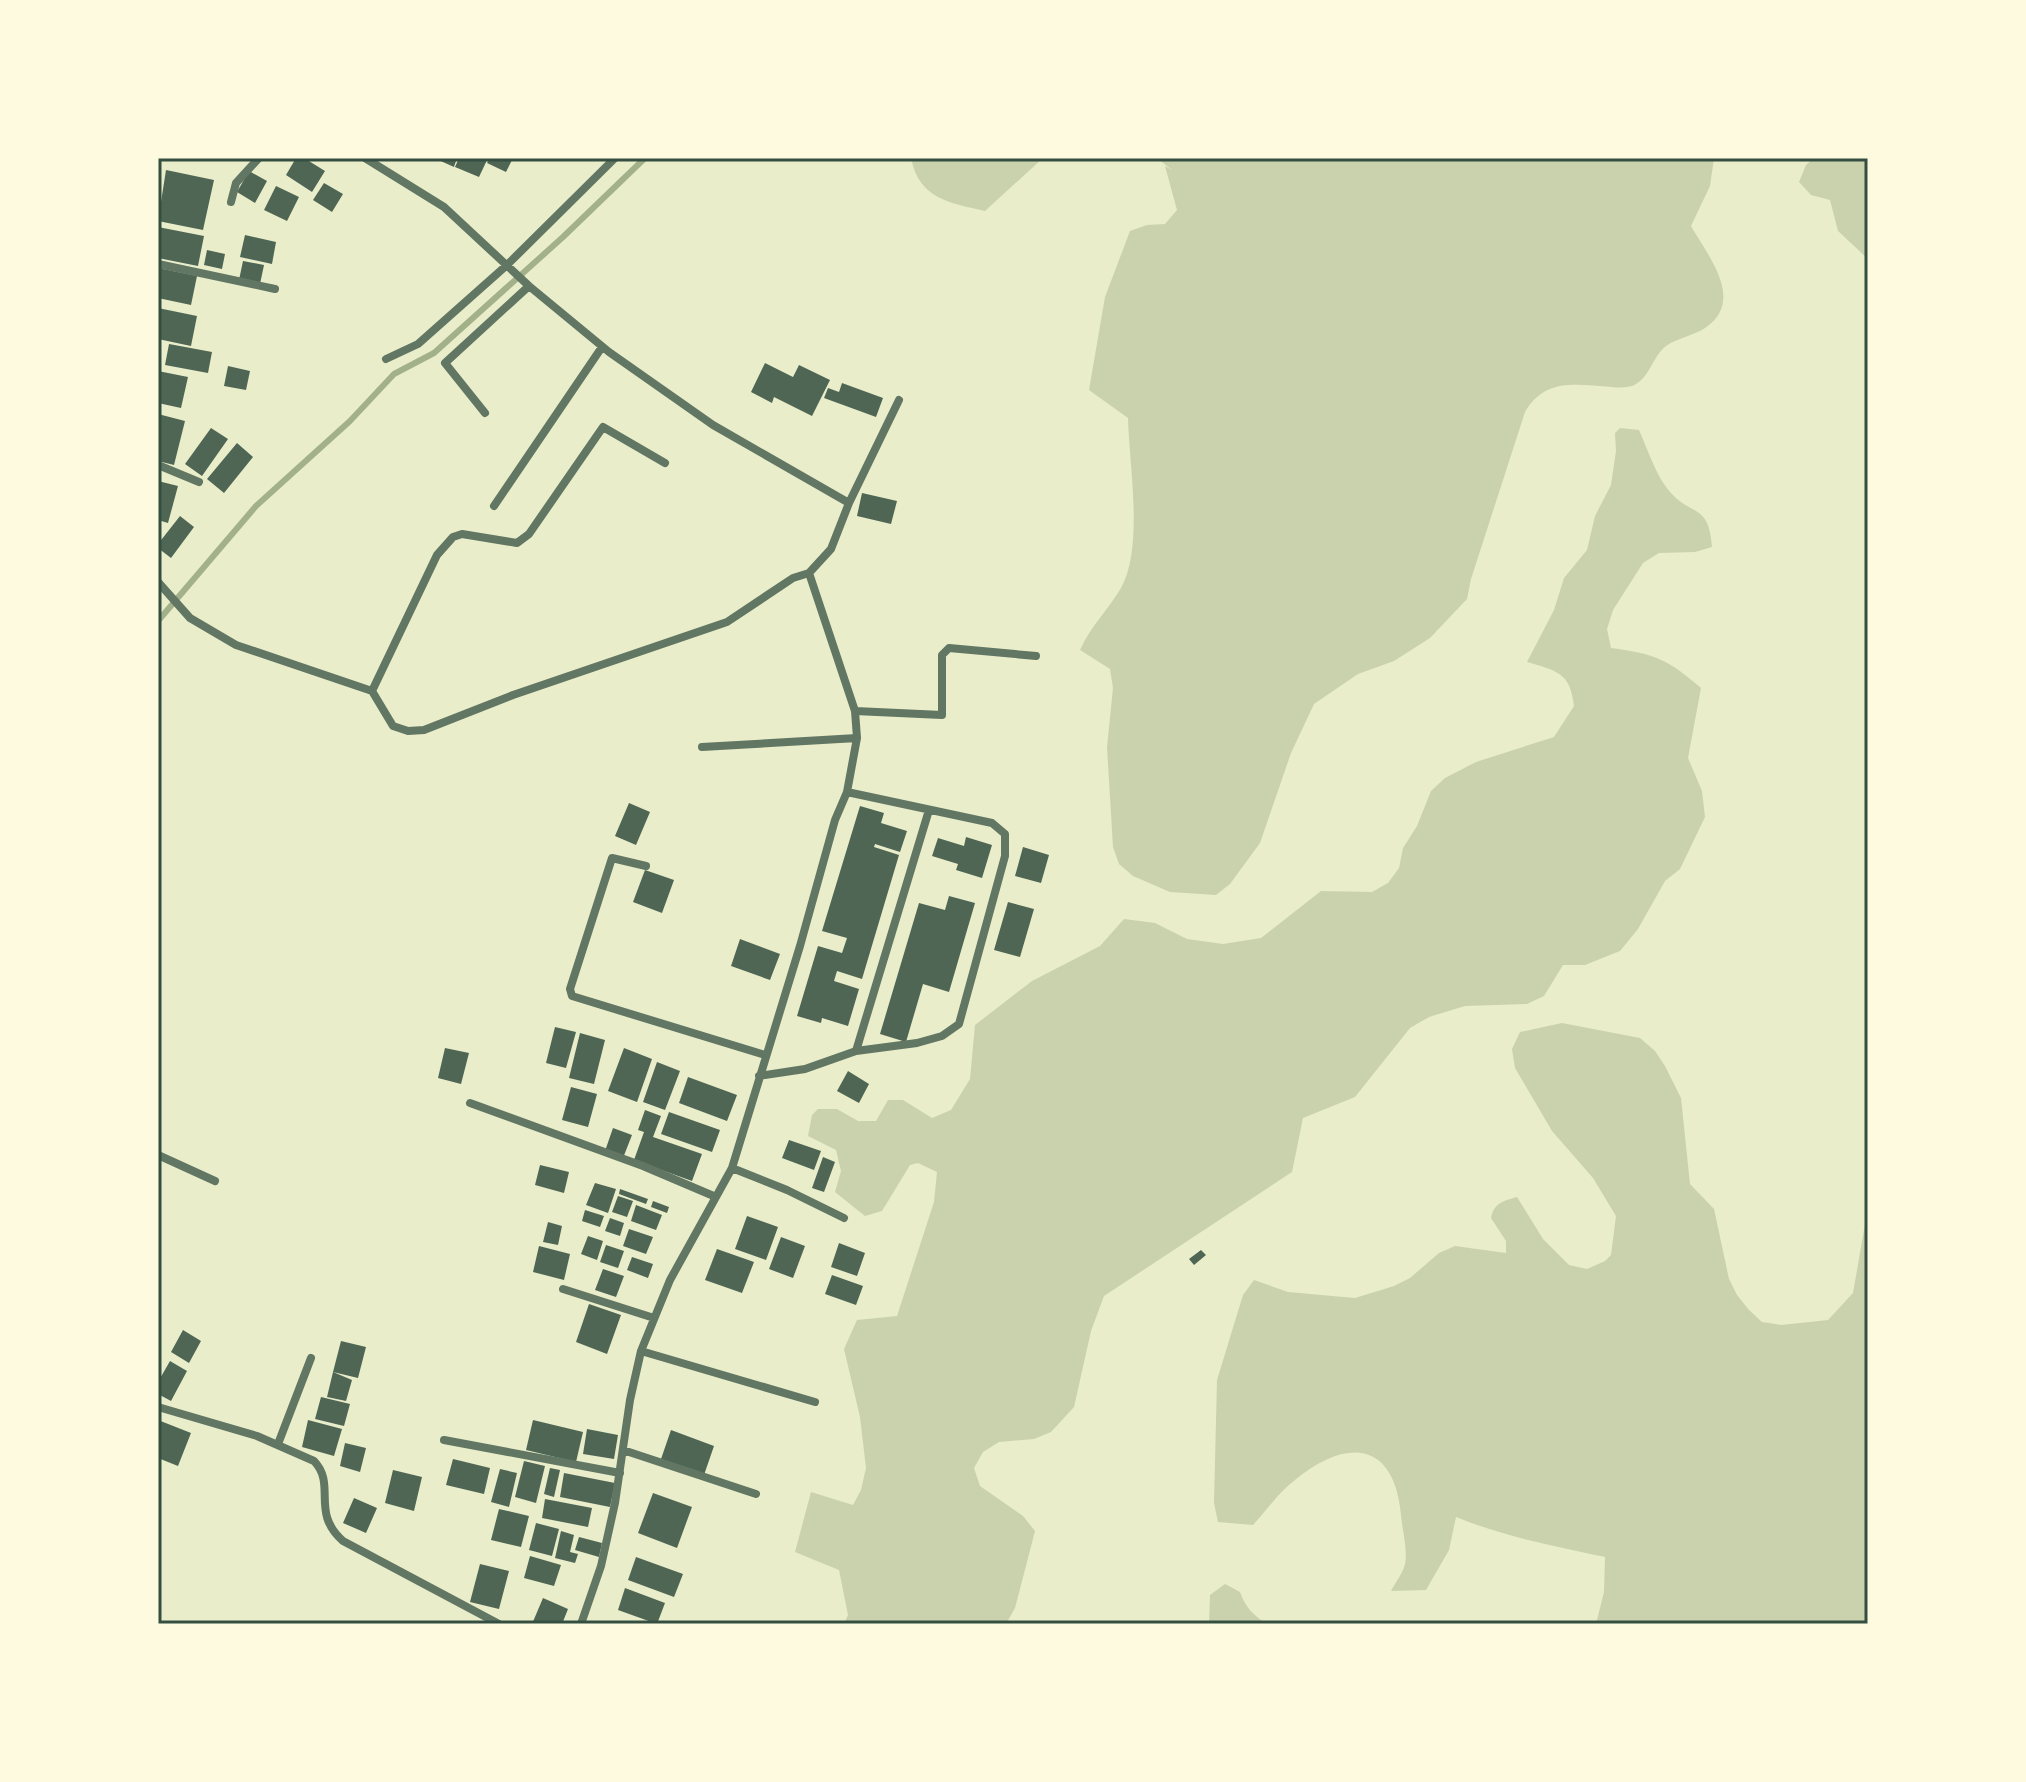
<svg xmlns="http://www.w3.org/2000/svg" width="2026" height="1782" font-family="'Source Sans 3',sans-serif">
<style>
.green{fill:#cad2ad}
.lines{fill:none;stroke-linecap:round;stroke-linejoin:round}
.stream{stroke:#a3b18a;stroke-width:6}
.building{fill:#4f6655}
.minor{stroke:#617663;stroke-width:8}
.neatline{fill:none;stroke:#344e41;stroke-width:3}
</style>
<rect width="100%" height="100%" fill="#e9edc9"/>
<path class="green" d="M911 158H1043L985 211C950 203 919 199 911 158Z
M1157 158H1714L1710 186 1691 226C1708 256 1746 301 1705 328 1693 336 1677 338 1666 346 1653 356 1650 376 1636 384 1630 388 1619 388 1612 387 1576 385 1546 377 1525 412L1471 579 1467 599 1430 638 1394 661 1358 674 1314 704 1291 753 1260 843 1230 884 1216 895 1170 892 1133 876 1119 864 1113 847 1107 747 1113 688 1110 669 1080 650C1090 627 1108 610 1121 588 1144 547 1129 464 1128 418L1089 390 1105 297 1130 231 1147 225 1165 224 1177 210 1165 166 1172 170Z
M1814 158H1868V259L1838 231 1830 200 1811 195 1799 182 1806 165Z
M1620 428 1639 430C1648 450 1656 476 1670 492 1692 517 1709 503 1712 547L1695 552 1659 553 1643 563 1613 610 1607 629 1611 648C1656 654 1667 659 1701 688L1688 758 1702 791 1705 817 1680 869 1665 881 1638 929 1620 951 1585 965H1563L1544 996 1527 1004 1465 1006 1429 1017 1410 1028 1355 1097 1303 1118 1292 1172 1104 1296 1091 1331 1074 1407 1051 1432 1034 1439 999 1442 983 1452 974 1468 980 1486 1023 1516 1035 1531 1015 1608 1006 1624H844L848 1615 839 1570 795 1552 811 1492 853 1505 861 1490 866 1468 860 1417 844 1349 857 1320 897 1316 934 1202 937 1172 918 1163 910 1165 882 1211 865 1216 835 1192 841 1171 836 1150 808 1136 812 1115 818 1109H837L858 1121H876L888 1100H903L932 1118 951 1110 970 1079 975 1025 1032 981 1100 946 1124 919 1155 923 1187 939 1223 944 1261 938 1321 891 1372 892 1388 883 1399 868 1403 848 1417 826 1431 791 1445 778 1476 762 1554 737 1574 706C1570 672 1557 671 1527 662L1554 610 1564 578 1587 550 1595 516 1611 485 1616 451 1615 433Z
M1562 1023 1640 1038 1655 1051 1665 1066 1681 1098 1690 1184 1714 1209 1729 1279 1737 1295 1749 1310 1762 1322 1781 1325 1828 1320 1853 1293 1868 1207V1624H1596L1604 1592 1605 1557C1554 1546 1505 1537 1456 1517L1449 1550 1426 1590 1391 1591C1395 1583 1403 1573 1405 1564 1408 1550 1402 1529 1401 1515 1394 1440 1346 1438 1295 1480 1279 1492 1267 1510 1253 1525L1218 1522 1214 1503 1217 1380 1243 1295 1254 1280 1288 1292 1355 1298 1394 1286 1410 1278 1439 1253 1455 1246 1506 1253V1241L1491 1218C1494 1203 1503 1201 1517 1197L1543 1239 1569 1265 1587 1269 1605 1261 1611 1255 1616 1216 1593 1178 1552 1131 1515 1068 1512 1049 1520 1032Z
M1225 1584 1240 1592C1245 1607 1254 1616 1267 1624H1209L1210 1595Z"/>
<g class="lines">
<path class="stream" d="M158 621 256 506 350 421 394 374 434 353 563 237 645 158"/>
</g>
<path class="building" d="M296 158H304L325 171 312 192 286 175Z
M434 158H457L454 167Z
M459 158H488L479 177 455 167Z
M490 158H513L506 172 487 163Z
M166 170 214 180 203 230 158 221Z
M249 171 267 181 255 203 237 192Z
M324 183 343 194 332 212 313 200Z
M276 186 299 197 287 221 264 210Z
M158 227 204 236 198 266 158 258Z
M245 235 276 242 272 264 240 257Z
M207 250 225 254 222 269 204 265Z
M243 261 264 265 260 284 239 280Z
M158 268 197 276 191 305 158 298Z
M158 308 197 316 191 346 158 339Z
M169 344 212 352 208 373 165 365Z
M765 363 793 377 799 365 830 380 812 416 774 397 772 403 751 392Z
M228 366 250 371 246 390 224 386Z
M158 371 188 377 181 408 158 403Z
M842 383 883 398 876 417 824 398 828 388 839 392Z
M158 414 185 421 174 465 158 461Z
M211 428 228 439 202 476 185 464Z
M237 443 253 457 224 493 207 479Z
M158 481 178 486 168 523 158 520Z
M862 493 897 501 891 524 857 516Z
M180 516 194 527 171 558 158 548V544Z
M629 803 650 812 636 845 615 836Z
M860 806 884 813 881 823 907 831 900 852 875 844 874 847 899 855 862 979 837 971 834 981 859 989 848 1026 822 1018 821 1023 797 1016 818 946 842 953 847 938 822 931Z
M966 837 992 845 982 878 956 870 958 864 932 856 938 838 964 846Z
M1023 847 1049 855 1041 883 1015 876Z
M645 870 674 880 662 913 633 902Z
M949 896 975 903 949 992 923 984 906 1042 880 1034 919 903 945 910Z
M1008 902 1034 909 1020 957 994 950Z
M740 939 780 954 770 980 731 966Z
M555 1027 576 1032 566 1068 546 1063Z
M580 1033 605 1040 594 1084 569 1078Z
M445 1048 469 1053 461 1084 438 1078Z
M624 1048 652 1059 637 1102 608 1091Z
M657 1062 680 1071 665 1110 643 1102Z
M848 1071 869 1084 859 1103 837 1091Z
M688 1077 737 1095 727 1121 679 1103Z
M571 1087 597 1094 588 1127 562 1120Z
M645 1110 661 1116 653 1137 702 1154 692 1181 634 1160 644 1132 638 1130Z
M669 1112 720 1130 712 1152 661 1134Z
M613 1128 632 1135 623 1158 605 1151Z
M789 1140 821 1151 814 1170 782 1158Z
M823 1157 835 1162 824 1192 812 1188Z
M540 1165 569 1172 564 1193 535 1185Z
M595 1183 616 1189 608 1213 586 1205Z
M620 1189 648 1199 646 1204 619 1194Z
M618 1196 633 1201 627 1217 612 1212Z
M653 1201 669 1207 667 1213 651 1207Z
M636 1205 662 1215 656 1230 631 1221Z
M585 1210 604 1216 600 1227 582 1221Z
M747 1216 778 1227 766 1260 735 1249Z
M610 1218 624 1223 620 1236 605 1231Z
M548 1222 562 1226 558 1245 543 1242Z
M629 1229 653 1237 646 1254 623 1246Z
M588 1236 603 1241 597 1260 581 1254Z
M781 1237 805 1246 793 1278 769 1269Z
M839 1243 865 1253 857 1276 831 1267Z
M606 1245 624 1251 618 1268 600 1262Z
M539 1246 570 1254 564 1280 533 1272Z
M717 1249 754 1262 742 1293 705 1280Z
M1201 1250 1206 1255 1194 1265 1189 1259Z
M632 1257 653 1264 648 1278 627 1270Z
M603 1269 624 1276 616 1297 595 1290Z
M832 1275 863 1286 856 1305 825 1294Z
M589 1304 621 1315 607 1354 576 1342Z
M183 1330 201 1341 189 1363 171 1352Z
M341 1341 366 1347 358 1378 333 1372Z
M170 1361 187 1371 171 1401 158 1394V1382Z
M333 1372 352 1380 346 1401 327 1397Z
M321 1397 350 1404 344 1426 315 1419Z
M158 1420 191 1433 178 1466 158 1458Z
M308 1420 342 1429 334 1456 302 1447Z
M533 1420 583 1432 576 1462 526 1450Z
M587 1429 618 1435 614 1459 583 1454Z
M671 1430 714 1446 704 1475 661 1459Z
M345 1443 366 1448 360 1472 340 1466Z
M453 1459 490 1468 484 1494 446 1485Z
M524 1461 545 1466 536 1503 515 1497Z
M550 1468 560 1470 554 1497 544 1494Z
M500 1469 517 1473 509 1507 491 1502Z
M393 1470 422 1477 414 1511 385 1503Z
M564 1473 615 1483 610 1507 560 1497Z
M653 1493 692 1507 677 1548 638 1533Z
M354 1498 377 1508 366 1533 343 1523Z
M545 1499 592 1508 588 1527 542 1518Z
M499 1509 529 1516 521 1547 491 1540Z
M536 1523 559 1529 552 1556 529 1550Z
M561 1531 574 1535 570 1552 578 1554 575 1563 555 1558Z
M579 1537 602 1543 599 1557 575 1550Z
M530 1556 561 1565 554 1586 524 1578Z
M636 1557 683 1574 674 1597 628 1580Z
M480 1564 509 1571 499 1609 470 1602Z
M625 1588 665 1603 657 1624 618 1610Z
M543 1598 568 1609 562 1624H532Z"/>
<g class="lines">
<path class="minor" d="M365 158 444 207 529 286 609 352 713 425 849 503 831 549 809 573
M231 202 236 183 258 159 255 158
M158 264 275 289
M386 359 418 344 507 265 615 158
M485 413 445 363 529 286
M158 465 199 482
M849 503 899 400
M494 506 602 347
M158 582 190 618 236 645 372 691 393 726 408 731 424 730 513 695 727 622 793 578 809 573 855 711 857 738 847 792 835 820 800 946 732 1168 670 1280 641 1351 630 1400 615 1503 601 1566 581 1624
M372 691 437 555 453 537 462 534 517 543 529 534 603 427 665 463
M855 711 942 715V655L949 648 1036 656
M702 747 857 738
M646 866 612 858 570 989 572 996 765 1055
M856 1051 929 810
M759 1076 805 1069 856 1051 917 1043 942 1036 959 1024 1005 856V834L992 823 847 792
M470 1103 643 1166 716 1197
M158 1155 215 1181
M732 1168 787 1190 844 1218
M563 1289 654 1318
M641 1351 815 1402
M158 1407 257 1436 314 1461C337 1485 310 1512 343 1541L499 1624
M444 1440 620 1473
M278 1444 311 1358
M623 1450 756 1494"/>
</g>
<rect width="2026" height="1782" fill="none" stroke="#fefae0" stroke-width="320"/>
<rect x="160" y="160" width="1706" height="1462" class="neatline"/>
</svg>
